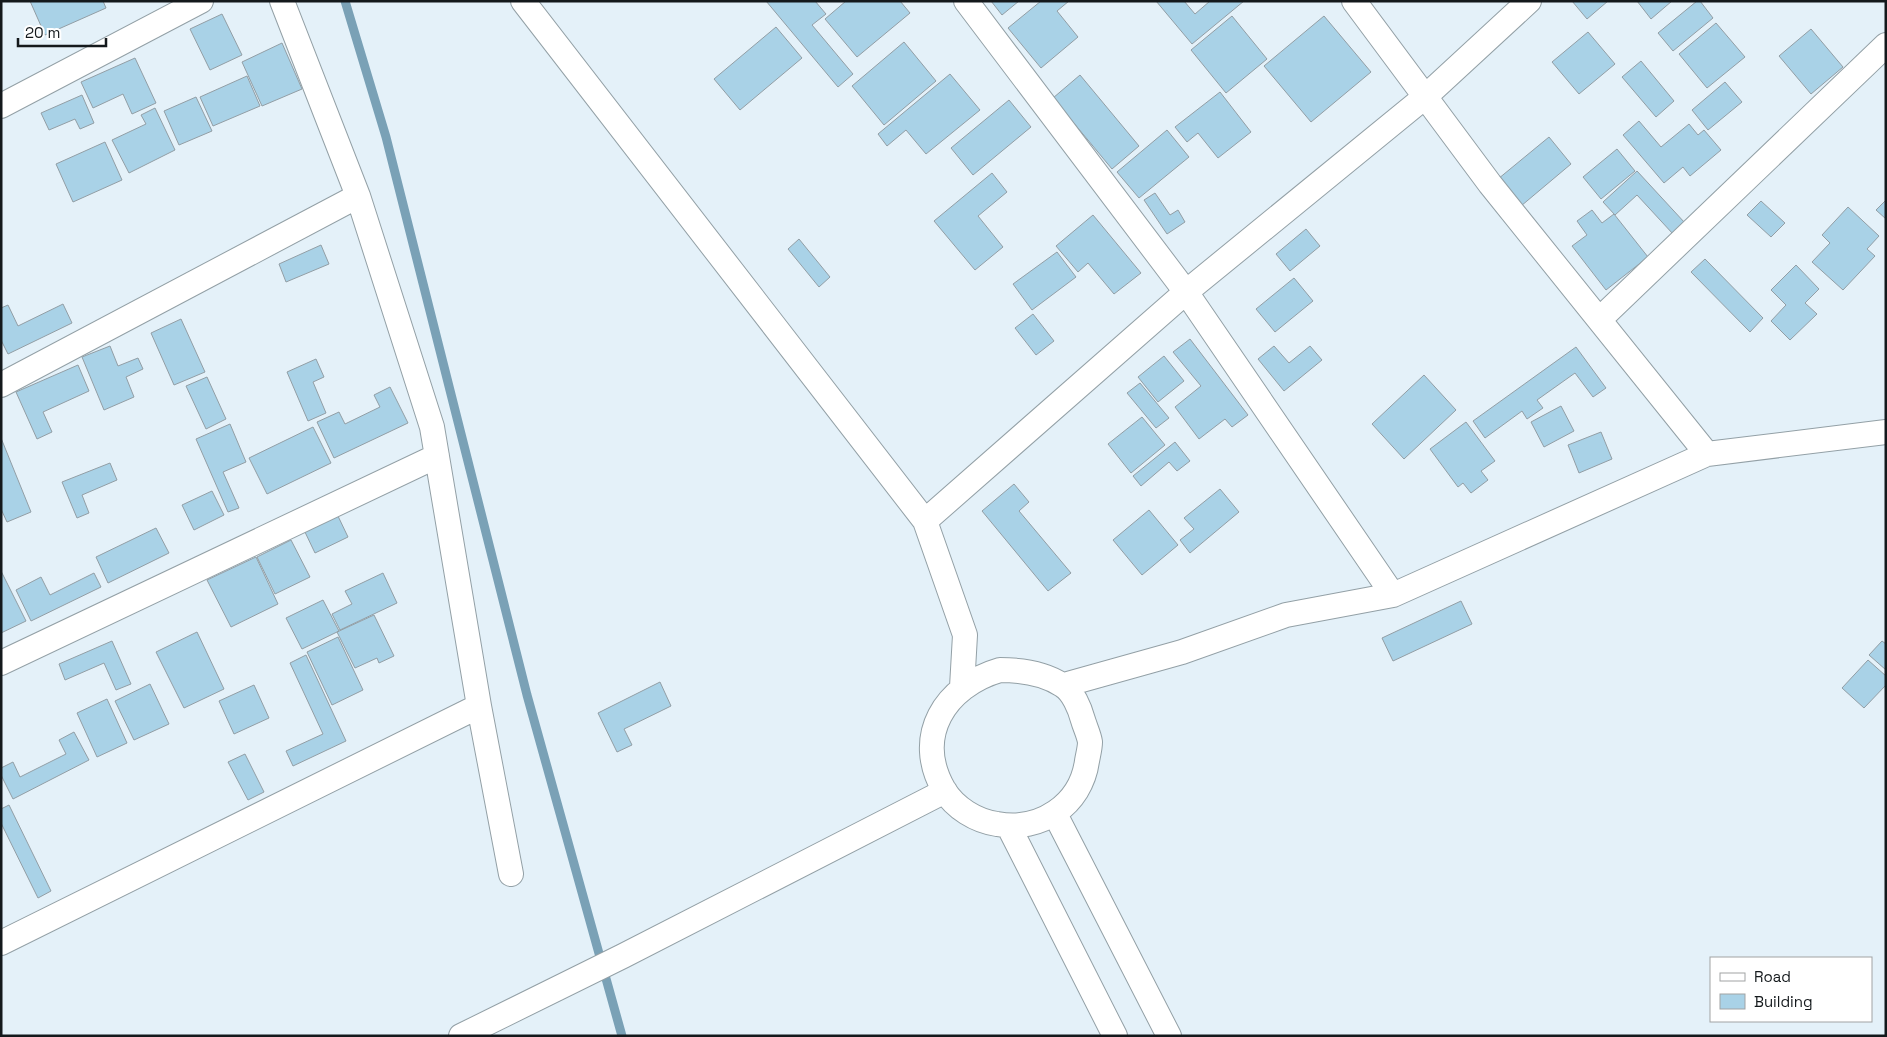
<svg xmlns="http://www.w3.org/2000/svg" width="1887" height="1037" font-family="'Space Grotesk',sans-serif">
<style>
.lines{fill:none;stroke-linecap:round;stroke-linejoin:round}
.stream{stroke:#7aa1b6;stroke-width:9}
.building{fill:#a9d2e7;stroke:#929ea5}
.minor-casing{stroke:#93a0a6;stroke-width:26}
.minor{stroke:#fff;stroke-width:24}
</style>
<rect width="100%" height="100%" fill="#e4f1f9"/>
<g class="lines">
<path class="stream" d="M345 1 386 137 527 695 622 1036"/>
</g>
<path class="building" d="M30 1H103L106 8 45 35Z
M766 1H815L826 14 812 25 853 74 838 87Z
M846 1H900L910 13 857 57 825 19Z
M991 1H1019L1002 15Z
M1041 1H1069L1057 11 1078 37 1041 68 1008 28Z
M1156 1H1184L1195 14 1210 1H1244L1192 44Z
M1572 1H1608L1587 19Z
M1637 1H1672L1651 19Z
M1697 1H1700L1713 18 1673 51 1658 33Z
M222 14 242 55 210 70 190 29Z
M1232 16 1267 59 1226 93 1191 50Z
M1324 16 1371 72 1311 122 1264 66Z
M1716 23 1745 57 1707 88 1679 54Z
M776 27 802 58 740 110 714 79Z
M1811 29 1843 67 1811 94 1779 56Z
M1588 32 1615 64 1579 94 1552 62Z
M904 42 936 81 884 125 852 86Z
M282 43 302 89 262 106 242 62Z
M135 58 156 103 132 114 123 94 93 108 81 82Z
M1641 61 1674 101 1656 117 1622 77Z
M950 74 980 110 926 154 906 130 887 146 878 134Z
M1080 75 1139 146 1112 169 1053 98Z
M247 76 260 106 213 126 200 97Z
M1725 82 1742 102 1708 130 1692 110Z
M1220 92 1251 132 1218 158 1198 133 1187 142 1175 127Z
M82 95 94 123 80 129 75 119 49 130 41 113Z
M196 97 212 131 179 145 164 111Z
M1009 100 1031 127 973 175 951 148Z
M155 108 175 150 129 173 112 140 146 124 141 115Z
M1639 121 1661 147 1689 124 1698 135 1704 130 1721 150 1690 176 1683 167 1664 183 1623 135Z
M1167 130 1189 157 1139 198 1117 172Z
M1549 137 1571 164 1521 206 1498 179Z
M105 142 122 180 73 202 56 164Z
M1617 149 1635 171 1601 199 1583 177Z
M1637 171 1685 223 1673 234 1637 195 1615 215 1603 202Z
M992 173 1007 192 978 216 1003 247 975 270 934 221Z
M1155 193 1170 215 1178 210 1185 222 1167 234 1144 200Z
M1886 200V219L1876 210Z
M1761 201 1785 223 1771 237 1747 215Z
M1848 207 1879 236 1867 249 1875 256 1843 290 1812 262 1830 243 1822 235Z
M1592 210 1602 223 1614 214 1648 257 1606 290 1572 246 1587 235 1577 221Z
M1093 215 1141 273 1114 294 1088 263 1078 272 1056 246Z
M1306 229 1320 246 1290 271 1276 254Z
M799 239 830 277 819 287 788 249Z
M321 245 329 264 286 282 279 264Z
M1057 252 1076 277 1032 310 1013 284Z
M1705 259 1763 318 1750 332 1691 272Z
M1796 265 1819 289 1805 303 1817 314 1790 340 1771 321 1786 305 1771 290Z
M1294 278 1313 301 1275 332 1256 309Z
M63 304 72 323 8 354 1 340V308L8 305 18 326Z
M1033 314 1054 341 1036 355 1015 328Z
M181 319 205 372 174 385 151 333Z
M1190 339 1248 415 1232 427 1225 419 1199 439 1175 407 1201 386 1173 352Z
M110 346 118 366 138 358 143 369 126 377 134 397 104 410 82 357Z
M1274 346 1289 363 1310 346 1322 360 1284 391 1258 359Z
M1576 347 1606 388 1593 397 1575 373 1537 400 1543 408 1527 419 1522 411 1485 438 1473 421Z
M1164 356 1184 381 1158 402 1138 377Z
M316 359 324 377 313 382 326 413 308 421 287 372Z
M78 365 89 391 43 412 52 432 37 439 16 392Z
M1424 375 1456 410 1404 459 1372 424Z
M207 377 226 419 206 429 186 386Z
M1140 383 1169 418 1156 428 1127 393Z
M390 387 408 423 334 458 317 422 339 412 345 424 380 407 374 395Z
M1561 406 1574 431 1544 447 1531 422Z
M1142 417 1165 445 1131 473 1108 444Z
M1466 422 1495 461 1481 471 1488 480 1471 493 1463 483 1458 487 1430 449Z
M230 424 246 462 223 472 239 508 228 512 196 439Z
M313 427 331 463 267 494 249 458Z
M1601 432 1612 459 1579 473 1568 445Z
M1 438 31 512 7 522 1 509Z
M1175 442 1190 461 1177 471 1169 462 1141 486 1133 476Z
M110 463 117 480 82 495 89 513 77 518 62 482Z
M1014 484 1029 502 1019 511 1071 573 1048 591 982 511Z
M1220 489 1239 512 1190 553 1180 540 1194 529 1184 518Z
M212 491 224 515 194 530 182 505Z
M1149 510 1178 545 1142 575 1113 540Z
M337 514 348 537 315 553 304 530Z
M156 528 169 553 108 583 96 557Z
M291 540 310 577 275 594 257 557Z
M256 557 278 604 231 627 207 580Z
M1 571 26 621 1 633Z
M94 573 101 587 31 621 16 590 41 577 50 595Z
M383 573 397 603 340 630 332 614 352 604 345 591Z
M323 600 339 631 302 649 286 618Z
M1461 601 1472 624 1393 661 1382 638Z
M374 615 394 656 379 663 377 658 355 668 337 632Z
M197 632 224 689 184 708 156 652Z
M338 637 363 690 332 705 307 652Z
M112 641 131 684 116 690 104 663 65 680 59 664Z
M1882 641 1886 644V670L1869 655Z
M306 655 346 741 293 766 286 751 323 734 290 663Z
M1868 660 1886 676V685L1864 708 1842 688Z
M660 682 671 706 624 729 632 745 617 752 598 713Z
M150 684 169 724 134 740 115 701Z
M254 685 269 718 234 734 219 701Z
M107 699 127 743 97 757 77 713Z
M74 732 89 760 13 799 1 775V768L13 762 20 777 66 754 59 740Z
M245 754 264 792 248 800 228 762Z
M9 805 51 891 38 898 1 823V809Z"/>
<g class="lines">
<g class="minor-casing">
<path id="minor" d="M282 1 358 196 432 427 479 706 511 874
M523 1 925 521 965 635 962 687
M966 1 1186 292 1393 595
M1354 1 1490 184 1707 454
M1 106 201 1
M1600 319 1886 45
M1 385 358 196
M925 521 1186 292 1426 96 1529 1
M1 663 437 456
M1000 670C1021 670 1044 673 1062 685 1073 691 1080 709 1083 720 1085 727 1089 735 1090 742 1090 748 1088 755 1087 761 1081 805 1040 832 997 824 976 821 955 808 944 790 913 736 945 686 1000 670Z
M1064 685 1182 652 1286 615 1393 595 1707 454 1886 432
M1055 814 1169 1036
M1009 827 1115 1036
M1 943 479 706
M461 1036 623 956 945 791"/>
</g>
<use href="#minor" class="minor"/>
</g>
<rect width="1887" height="1037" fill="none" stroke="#14191c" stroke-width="5"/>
<rect x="1710" y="957" width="162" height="65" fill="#ffffff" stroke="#a1a3a4"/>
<rect x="1720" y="973" width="25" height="8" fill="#ffffff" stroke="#a1a3a4"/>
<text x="1754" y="982" font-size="15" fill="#14191c">Road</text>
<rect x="1720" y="994" width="25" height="15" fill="#a9d2e7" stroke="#a1a3a4"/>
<text x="1754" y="1007" font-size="15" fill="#14191c">Building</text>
<path d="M18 38v8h88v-8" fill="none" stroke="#14191c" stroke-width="2.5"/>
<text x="25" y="38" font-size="15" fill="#14191c" stroke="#ffffff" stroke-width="4" paint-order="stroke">20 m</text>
</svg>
